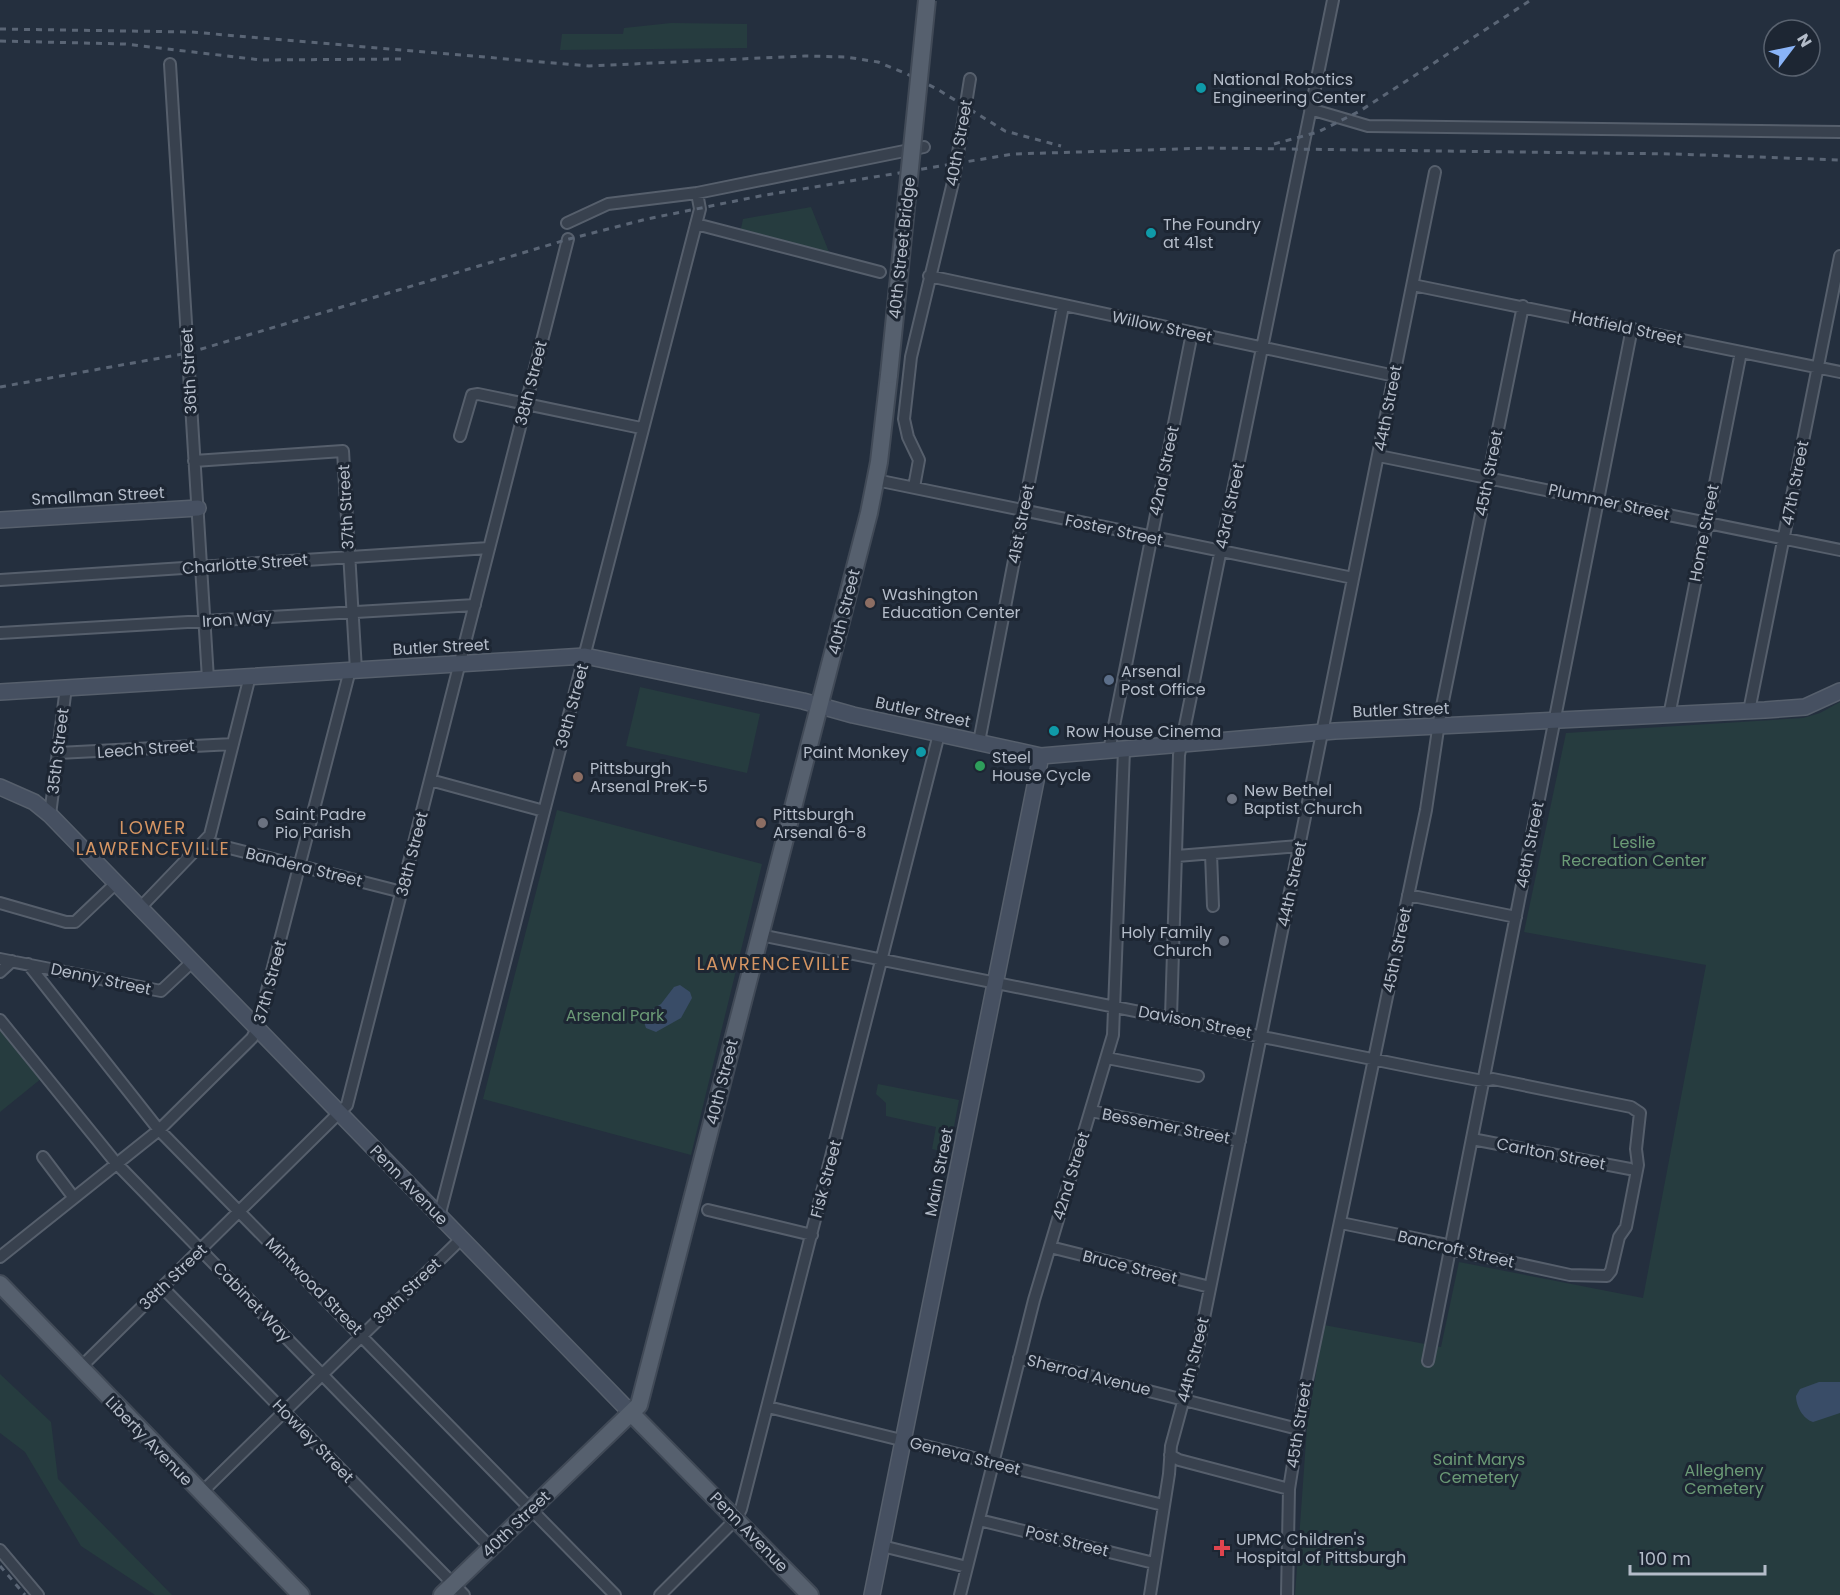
<svg xmlns="http://www.w3.org/2000/svg" width="1840" height="1595" font-family="Poppins,sans-serif">
<style>
.green{fill:#263c3f}
.water{fill:#394c67}
.lines{fill:none;stroke-linecap:round;stroke-linejoin:round}
.street-casing{stroke:#565f6c;stroke-width:14}
.secondary-casing{stroke:#565f6c;stroke-width:18}
.primary-casing{stroke:#414a57;stroke-width:20}
.street{stroke:#38414e;stroke-width:10}
.secondary{stroke:#465061;stroke-width:15}
.primary{stroke:#56606e;stroke-width:16}
.rail{stroke:#5a6575;stroke-width:3;stroke-dasharray:6 6;stroke-linecap:butt}
.primary-bridge-casing{stroke:#414a57;stroke-width:20;stroke-linecap:butt}
.primary-bridge{stroke:#56606e;stroke-width:16}
.culture-dot{fill:#0f9aa8;stroke:#1d2633;stroke-width:2}
.education-dot{fill:#8d6e63;stroke:#1d2633;stroke-width:2}
.service-dot{fill:#5c6f8a;stroke:#1d2633;stroke-width:2}
.leisure-dot{fill:#2e9e5b;stroke:#1d2633;stroke-width:2}
.worship-dot{fill:#6b7280;stroke:#1d2633;stroke-width:2}
.health-dot{fill:#e0444e;stroke:#1d2633;stroke-width:2}
.labels{text-anchor:middle;dominant-baseline:central;stroke-width:6;stroke-linejoin:round;paint-order:stroke}
.poi-label{font-size:16px;fill:#b4bcc9;stroke:#1d2633;text-anchor:start}
.street-label{font-size:16px;fill:#b4bcc9;stroke:#1d2633}
.park-label{font-size:16px;fill:#6b9a76;stroke:#1d2633}
.neighbourhood-label{font-size:18px;letter-spacing:1.5px;fill:#d59563;stroke:#1d2633}
</style>
<rect width="100%" height="100%" fill="#242f3e"/>
<path class="green" d="M671 23 747 24V48L560 50 562 34H623L624 28Z
M811 207 829 252 822 255 740 233 743 219Z
M640 687 760 714 747 773 626 746Z
M1840 702V1595H1295L1307 1427 1324 1325 1441 1347 1459 1262 1643 1298 1706 965 1524 932 1566 733 1803 718 1820 713Z
M557 810 762 864 691 1155 483 1099Z
M0 1026 42 1078 0 1112Z
M878 1084 959 1100 949 1153 932 1149 936 1127 886 1116V1103L876 1094Z
M0 1374 51 1422 58 1479 172 1595H155L81 1546 25 1452 0 1433Z"/>
<path class="water" d="M680 985 690 992 692 998 681 1018 656 1032 646 1028 644 1022 648 1012 661 1004 674 987Z
M1819 1382H1840V1413L1813 1422C1803 1419 1796 1406 1796 1396L1800 1389Z"/>
<g class="lines">
<g class="street-casing">
<path id="street" d="M170 64 208 679
M1310 109 1368 126 1840 132
M567 223 608 204 697 193 924 147
M696 224 880 272
M929 276 1395 376
M1413 285 1840 372
M460 436 472 395 478 394 641 428
M1379 456 1840 550
M194 461 343 451 356 670
M876 480 1353 578
M914 487 919 460 908 437 904 419 911 357 954 178 970 79
M0 580 489 548
M0 633 475 605
M1749 711 1840 256
M1669 716 1741 352
M979 742 1063 306
M1109 751 1192 333
M58 753 233 744
M430 780 544 811
M50 815 66 687
M206 842 402 892
M1211 854 1213 906
M1177 856 1299 846
M1408 895 1516 917
M0 903 66 922H75L115 884
M139 909 210 835 250 676
M760 935 1431 1071 1483 1081 1493 1079 1631 1107 1640 1113 1636 1149 1638 1165 1626 1227 1619 1237 1611 1271 1607 1276 1570 1275 1450 1249 1443 1244 1341 1223
M0 959 161 991 192 962
M28 964 159 1130 615 1595
M0 972 12 961
M1171 1017 1179 755 1333 0
M0 1020 116 1163 491 1548
M1107 1058 1198 1076
M1091 1111 1240 1141
M1472 1139 1630 1169
M43 1157 74 1198
M708 1210 812 1235
M439 1217 700 209 697 193
M1050 1247 1210 1287
M0 1257 159 1130 252 1038 257 1029 350 670
M163 1288 464 1595
M1019 1358 1298 1429
M1428 1361 1632 328
M80 1368 347 1105 568 239
M768 1407 1163 1505
M1170 1455 1179 1460 1289 1489
M200 1494 460 1240
M979 1520 1154 1563
M882 1546 967 1567
M0 1550 38 1595
M660 1595 736 1519 741 1509 939 734
M960 1595 1034 1300 1113 1035 1124 750
M1150 1595 1169 1474 1171 1446 1199 1343 1435 172
M1287 1595 1289 1489 1305 1389 1426 810 1440 716 1523 306"/>
</g>
<g class="secondary-casing">
<path id="secondary" d="M0 520 198 508
M0 692 585 656 803 701 853 715 1041 756 1335 731 1765 710 1805 707 1840 691
M0 787 34 802 50 815 631 1413
M872 1595 1041 756"/>
</g>
<g class="primary-casing">
<path id="primary" d="M0 1284 301 1595
M631 1413 810 1595
M442 1595 639 1405 869 513 879 462 889 375"/>
</g>
<use href="#street" class="street"/>
<use href="#secondary" class="secondary"/>
<use href="#primary" class="primary"/>
<path class="rail" d="M0 29 191 32 589 66 805 56 846 57 878 62 907 74 937 89 1005 131 1061 146
M0 41 125 44 261 60 404 59
M1274 144 1318 132 1360 111 1531 0
M0 387 188 353 569 239 647 219 760 196 1013 154 1210 148 1675 154 1840 160
M0 1566 25 1595"/>
<g class="primary-bridge-casing">
<path id="primary-bridge" d="M889 375 927 0"/>
</g>
<use href="#primary-bridge" class="primary-bridge"/>
</g>
<g class="culture-dot">
<circle cx="1201" cy="88" r="6"/>
<circle cx="1151" cy="233" r="6"/>
<circle cx="1054" cy="731" r="6"/>
<circle cx="921" cy="752" r="6"/>
</g>
<g class="education-dot">
<circle cx="870" cy="603" r="6"/>
<circle cx="578" cy="777" r="6"/>
<circle cx="761" cy="823" r="6"/>
</g>
<circle class="service-dot" cx="1109" cy="680" r="6"/>
<circle class="leisure-dot" cx="980" cy="766" r="6"/>
<g class="worship-dot">
<circle cx="1232" cy="799" r="6"/>
<circle cx="263" cy="823" r="6"/>
<circle cx="1224" cy="941" r="6"/>
</g>
<path class="health-dot" d="M1219 1539h6v6h6v6h-6v6h-6v-6h-6v-6h6z"/>
<g class="labels">
<g class="poi-label">
<text x="1213" y="79">National Robotics<tspan x="1213" dy="18">Engineering Center</tspan></text>
<text x="1163" y="224">The Foundry<tspan x="1163" dy="18">at 41st</tspan></text>
<text x="882" y="594">Washington<tspan x="882" dy="18">Education Center</tspan></text>
<text x="1121" y="671">Arsenal<tspan x="1121" dy="18">Post Office</tspan></text>
<text x="1066" y="731">Row House Cinema</text>
<text x="909" y="752" text-anchor="end">Paint Monkey</text>
<text x="992" y="757">Steel<tspan x="992" dy="18">House Cycle</tspan></text>
<text x="590" y="768">Pittsburgh<tspan x="590" dy="18">Arsenal PreK-5</tspan></text>
<text x="1244" y="790">New Bethel<tspan x="1244" dy="18">Baptist Church</tspan></text>
<text x="275" y="814">Saint Padre<tspan x="275" dy="18">Pio Parish</tspan></text>
<text x="773" y="814">Pittsburgh<tspan x="773" dy="18">Arsenal 6-8</tspan></text>
<text x="1212" y="932" text-anchor="end">Holy Family<tspan x="1212" dy="18">Church</tspan></text>
<text x="1236" y="1539">UPMC Children's<tspan x="1236" dy="18">Hospital of Pittsburgh</tspan></text>
</g>
<g class="street-label">
<text transform="translate(959 143) rotate(-80)">40th Street</text>
<text transform="translate(902 248) rotate(-84)">40th Street Bridge</text>
<text transform="translate(1162 327) rotate(12)">Willow Street</text>
<text transform="translate(1627 328) rotate(12)">Hatfield Street</text>
<text transform="translate(189 371) rotate(-93)">36th Street</text>
<text transform="translate(531 383) rotate(-76)">38th Street</text>
<text transform="translate(1388 408) rotate(-79)">44th Street</text>
<text transform="translate(1164 471) rotate(-78)">42nd Street</text>
<text transform="translate(1489 473) rotate(-79)">45th Street</text>
<text transform="translate(1795 483) rotate(-79)">47th Street</text>
<text transform="translate(98 496) rotate(-3)">Smallman Street</text>
<text transform="translate(1609 502) rotate(12)">Plummer Street</text>
<text transform="translate(1230 506) rotate(-78)">43rd Street</text>
<text transform="translate(346 507) rotate(-93)">37th Street</text>
<text transform="translate(1021 524) rotate(-79)">41st Street</text>
<text transform="translate(1114 530) rotate(12)">Foster Street</text>
<text transform="translate(1704 533) rotate(-79)">Home Street</text>
<text transform="translate(245 564) rotate(-4)">Charlotte Street</text>
<text transform="translate(844 612) rotate(-76)">40th Street</text>
<text transform="translate(237 619) rotate(-4)">Iron Way</text>
<text transform="translate(441 647) rotate(-3)">Butler Street</text>
<text transform="translate(572 706) rotate(-75)">39th Street</text>
<text transform="translate(1401 710) rotate(-2)">Butler Street</text>
<text transform="translate(923 712) rotate(12)">Butler Street</text>
<text transform="translate(146 749) rotate(-4)">Leech Street</text>
<text transform="translate(58 751) rotate(-83)">35th Street</text>
<text transform="translate(1530 845) rotate(-79)">46th Street</text>
<text transform="translate(412 854) rotate(-76)">38th Street</text>
<text transform="translate(304 867) rotate(14)">Bandera Street</text>
<text transform="translate(1292 884) rotate(-78)">44th Street</text>
<text transform="translate(1397 950) rotate(-78)">45th Street</text>
<text transform="translate(101 979) rotate(12)">Denny Street</text>
<text transform="translate(270 982) rotate(-75)">37th Street</text>
<text transform="translate(1195 1022) rotate(11)">Davison Street</text>
<text transform="translate(722 1082) rotate(-76)">40th Street</text>
<text transform="translate(1166 1126) rotate(11)">Bessemer Street</text>
<text transform="translate(1551 1154) rotate(11)">Carlton Street</text>
<text transform="translate(939 1172) rotate(-79)">Main Street</text>
<text transform="translate(1071 1176) rotate(-73)">42nd Street</text>
<text transform="translate(826 1179) rotate(-75)">Fisk Street</text>
<text transform="translate(409 1185) rotate(46)">Penn Avenue</text>
<text transform="translate(1456 1249) rotate(13)">Bancroft Street</text>
<text transform="translate(1130 1267) rotate(14)">Bruce Street</text>
<text transform="translate(173 1277) rotate(-44)">38th Street</text>
<text transform="translate(314 1286) rotate(45)">Mintwood Street</text>
<text transform="translate(407 1291) rotate(-44)">39th Street</text>
<text transform="translate(252 1302) rotate(46)">Cabinet Way</text>
<text transform="translate(1193 1360) rotate(-76)">44th Street</text>
<text transform="translate(1089 1375) rotate(14)">Sherrod Avenue</text>
<text transform="translate(1299 1425) rotate(-81)">45th Street</text>
<text transform="translate(149 1441) rotate(46)">Liberty Avenue</text>
<text transform="translate(313 1441) rotate(46)">Howley Street</text>
<text transform="translate(965 1456) rotate(14)">Geneva Street</text>
<text transform="translate(516 1524) rotate(-44)">40th Street</text>
<text transform="translate(749 1532) rotate(46)">Penn Avenue</text>
<text transform="translate(1067 1541) rotate(14)">Post Street</text>
</g>
<g class="park-label">
<text x="1634" y="842">Leslie<tspan x="1634" dy="18">Recreation Center</tspan></text>
<text x="615" y="1015">Arsenal Park</text>
<text x="1479" y="1459">Saint Marys<tspan x="1479" dy="18">Cemetery</tspan></text>
<text x="1724" y="1470">Allegheny<tspan x="1724" dy="18">Cemetery</tspan></text>
</g>
<g class="neighbourhood-label">
<text x="153" y="827">LOWER<tspan x="153" dy="21">LAWRENCEVILLE</tspan></text>
<text x="774" y="963">LAWRENCEVILLE</text>
</g>
</g>
<g transform="translate(1792 48) rotate(58)"><circle r="28" fill="#1d2633" stroke="#59626f" stroke-width="1.5"/>
<path d="M0-4.5L10 22L0 15L-10 22Z" fill="#8ab4f8"/>
<text y="-9" font-size="16" font-weight="bold" text-anchor="middle" fill="#b4bcc9">N</text>
</g>
<path d="M1630 1565v9h135v-9" fill="none" stroke="#b4bcc9" stroke-width="3"/>
<text x="1639" y="1565" font-size="18" fill="#b4bcc9" stroke="#1d2633" stroke-width="4.5" paint-order="stroke">100 m</text>
</svg>
